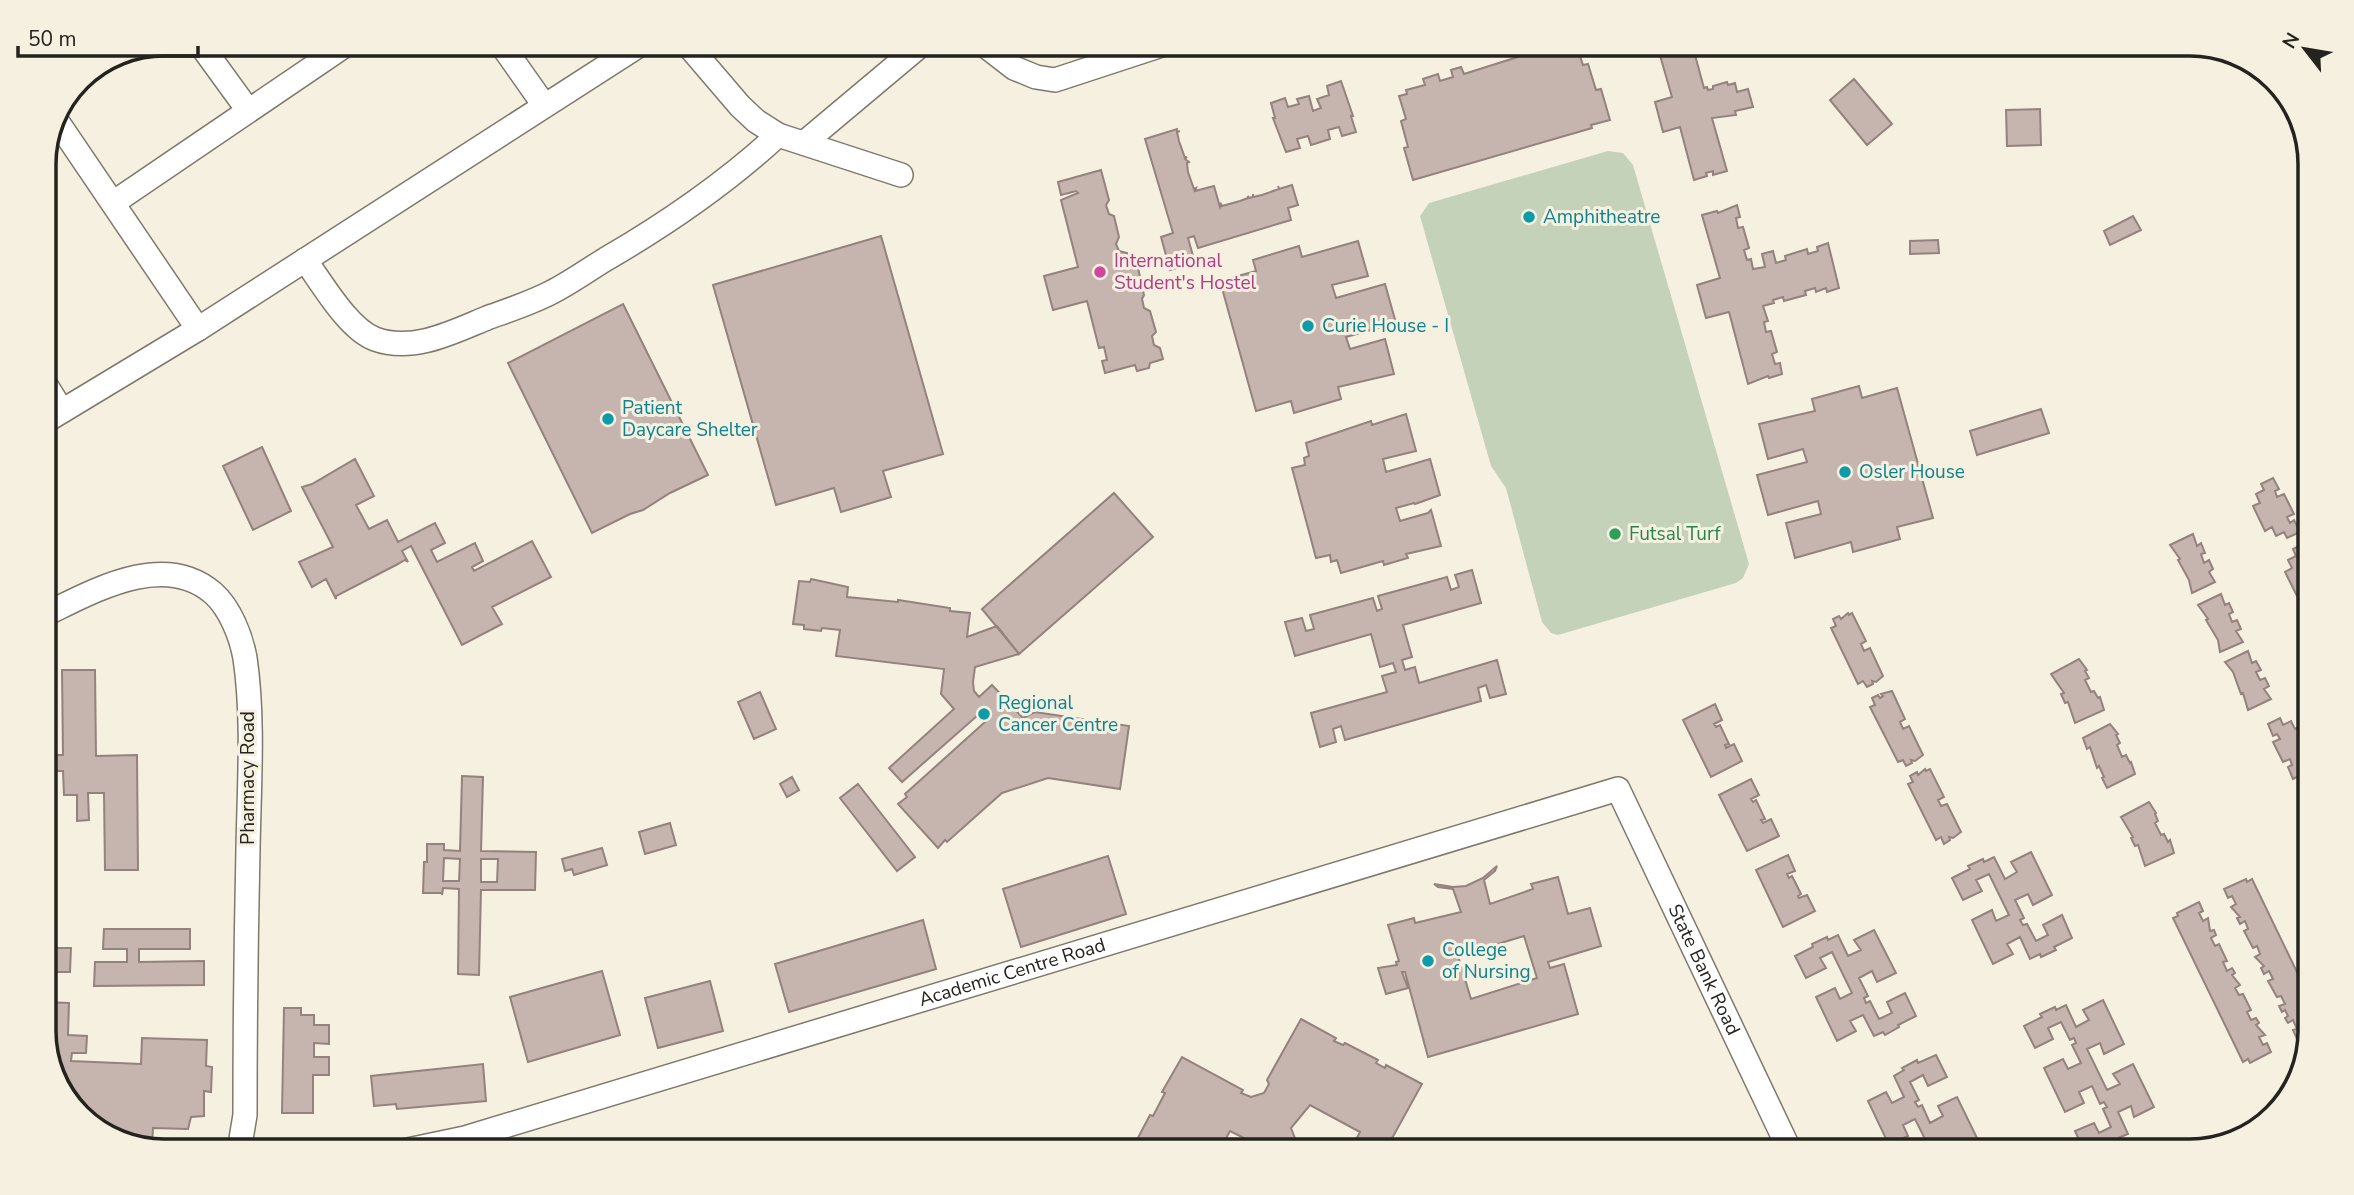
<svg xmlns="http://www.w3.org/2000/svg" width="2354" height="1195" font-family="'Nunito Sans',sans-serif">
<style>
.green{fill:#c4d2ba}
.building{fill:#c6b4ae;stroke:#93827d;stroke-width:2;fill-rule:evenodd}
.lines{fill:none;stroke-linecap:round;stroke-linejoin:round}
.minor-casing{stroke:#7e796b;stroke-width:26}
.minor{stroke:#fff;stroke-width:23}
.culture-dot{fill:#0f9aa8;stroke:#f6f0e0;stroke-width:2.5}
.hotel-dot{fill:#d1479c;stroke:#f6f0e0;stroke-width:2.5}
.leisure-dot{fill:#2e9e5b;stroke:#f6f0e0;stroke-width:2.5}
.labels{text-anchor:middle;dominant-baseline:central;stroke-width:6;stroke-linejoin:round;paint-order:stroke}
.culture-label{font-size:19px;fill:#0d838f;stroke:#f6f0e0;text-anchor:start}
.hotel-label{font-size:19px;fill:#b23c85;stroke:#f6f0e0;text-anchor:start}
.leisure-label{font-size:19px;fill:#27864d;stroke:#f6f0e0;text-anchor:start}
.street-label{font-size:19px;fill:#25231d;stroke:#f6f0e0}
.rim{fill:none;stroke:#25231d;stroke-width:3.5}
</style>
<rect width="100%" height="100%" fill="#f6f0e0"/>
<path class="green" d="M1608 151 1623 153 1633 165 1749 564 1743 578 1736 583 1558 635 1551 633 1542 622 1506 488 1491 466 1420 216 1429 203Z"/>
<path class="building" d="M1559 44H1576L1583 65 1588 64 1596 90 1601 89 1610 120 1591 125 1592 128 1413 180 1404 148 1408 147 1401 121 1406 119 1399 96 1407 94 1406 90 1425 85 1423 79 1438 74 1440 81 1453 77 1451 70 1461 67 1464 74Z
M1661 44H1692L1704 88 1707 87 1708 90 1713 89V86L1727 82 1728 85 1735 83 1737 92 1748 89 1753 107 1735 111 1736 115 1712 118 1727 171 1713 175V171L1706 173 1707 176 1694 180 1680 127 1663 132 1655 102 1672 97 1657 45Z
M1854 79 1892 124 1867 145 1830 100Z
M1341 81 1353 116H1351L1356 132 1342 136 1339 127 1328 130 1330 139 1311 145 1308 136 1297 139 1300 148 1286 152 1273 118H1275L1271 103 1285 98 1288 107 1299 104 1297 99 1309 96 1313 111 1321 108 1317 99 1329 95 1327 86Z
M2040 109 2041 145 2007 146 2006 110Z
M1177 129V132L1180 131 1177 132 1179 141 1185 158 1187 157 1185 159 1189 162 1187 163 1188 172 1194 189 1196 188 1195 191 1214 186 1220 207 1221 204 1222 206 1240 201 1248 198V196L1249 198 1253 197V194V197L1262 195 1279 189 1278 186 1279 189 1292 185 1298 205 1288 208 1291 220 1198 248 1194 236 1188 238 1195 263 1170 270 1161 237 1173 233 1145 139Z
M1101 170 1109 200 1106 205 1109 214 1114 216 1119 237 1116 244 1119 251 1127 253 1129 264 1137 263 1144 295 1142 299 1144 308 1150 311 1156 332 1152 336 1154 345 1160 348 1163 359 1150 363 1149 368 1137 371 1135 365 1105 373 1102 361 1107 360 1104 347 1099 348 1087 301 1053 310 1044 276 1078 267 1061 200 1078 193 1076 191 1061 195 1058 182Z
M1737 205 1740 217 1736 218 1738 228 1743 227 1749 248 1744 250 1747 260 1751 259 1753 269 1765 267 1762 254 1773 251 1776 263 1786 260 1785 256 1807 249 1808 254 1818 251 1817 247 1828 243 1839 288 1827 292 1826 288 1816 292 1815 288 1805 291 1806 295 1784 301 1783 297 1773 300 1774 303 1763 306 1768 321 1764 322 1766 332 1771 331 1777 352 1772 354 1775 364 1780 363 1782 374 1769 378 1768 376 1748 384 1729 312 1706 318 1697 285 1720 278 1702 215 1717 211 1718 213Z
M2133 216 2141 230 2110 245 2104 231Z
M881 236 943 454 883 471 891 497 841 512 834 488 776 505 713 285Z
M1938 240 1939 253 1910 254V241Z
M1358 241 1368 276 1332 285 1336 298 1385 284 1396 323 1346 337 1350 349 1385 339 1394 374 1338 387 1341 399 1294 413 1291 401 1256 411 1220 281 1256 271 1253 260 1299 246 1302 257Z
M623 304 708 475 670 493 643 510 630 514 592 533 508 363Z
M1859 386 1862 398 1897 388 1933 518 1897 527 1900 539 1853 552 1851 542 1795 558 1786 523 1821 514 1818 501 1768 515 1757 475 1807 462 1803 449 1768 459 1759 424 1815 411 1812 399Z
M2041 409 2049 433 1977 455 1970 431Z
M1406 414 1416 451 1383 459 1386 472 1430 459 1440 495 1415 504 1414 503 1396 508 1400 521 1428 513 1431 510 1441 546 1406 554 1408 558 1384 565 1383 561 1341 573 1337 560 1331 562 1330 555 1316 558 1292 468 1305 465 1304 458 1309 456 1306 443 1371 421 1372 425Z
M262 447 291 511 253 530 223 466Z
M355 459 374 496 356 505 369 529 387 520 398 542 435 523 445 543 431 550 437 562 475 543 483 561 472 567 474 571 532 541 551 577 492 607 502 624 462 645 411 546 402 551 408 562 405 560 396 565 336 596V599L326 579 312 587 299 562 333 547 302 487 312 484Z
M2273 478 2279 489 2275 491 2277 497 2284 494 2294 514 2287 517 2290 523 2294 520 2300 532 2287 538 2284 532 2276 536 2272 527 2265 531 2253 506 2260 503 2256 494 2264 490 2261 484Z
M1114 493 1153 537 1019 654 982 609Z
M2193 534 2197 546 2201 543 2205 553 2201 554 2204 563 2209 560 2213 569 2209 572 2215 582 2192 593 2189 580 2178 560 2180 559 2170 545Z
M2305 543 2310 553 2307 557 2310 562V600L2308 601 2304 593 2297 596 2285 572 2292 568 2288 560 2296 556 2293 549Z
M1472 570 1481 603 1403 625 1412 657 1402 660 1405 670 1415 667 1419 683 1497 660 1506 694 1490 698 1486 685 1478 688 1481 701 1345 740 1341 726 1333 729 1336 742 1320 747 1311 713 1387 692 1382 676 1396 672 1393 663 1380 667 1371 634 1295 656 1285 622 1302 618 1306 631 1314 629 1310 615 1373 598 1377 611 1382 609 1378 596 1447 577 1451 590 1459 587 1455 575Z
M811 579 848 587 847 597 898 602V600L950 608V611L970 613 967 637 997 626 1019 654 975 667 973 682 974 691 979 697 992 685 1023 718 1035 712 1129 726 1120 789 1048 778 1002 793 947 842 945 840 938 848 898 804 907 797 905 794 985 722 978 715 902 782 889 768 954 709 941 694 944 669 836 656 840 630 822 628 821 631 804 629V625L793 624 799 581 810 582Z
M2221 594 2225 605 2229 603 2233 612 2229 614 2232 622 2237 620 2241 629 2236 631 2243 642 2220 652 2218 640 2206 620 2208 619 2198 605Z
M1848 613 1849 615 1852 613 1866 641 1861 644 1864 651 1870 648 1883 676 1876 682 1872 681 1873 684 1867 687 1863 681 1858 684 1831 628 1836 626 1833 619 1839 616 1841 619Z
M2248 651 2252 663 2256 661 2261 670 2256 672 2260 680 2265 678 2269 686 2264 689 2271 699 2248 710 2243 693 2241 694 2233 672 2225 662Z
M2079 659 2087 670 2085 671 2089 678 2085 680 2091 692 2094 691 2098 698 2100 697 2104 710 2075 723 2068 702 2065 703 2061 694 2064 693 2051 674Z
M62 670H95L96 756 137 755 138 870H105L104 793H88L89 820 77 821V795H64L63 771H44V755H63Z
M1892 691 1905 719 1900 722 1903 729 1909 726 1923 755 1915 761 1911 760 1912 763 1906 766 1903 760 1898 762 1870 707 1875 705 1872 698 1878 695 1880 698 1883 696 1881 694Z
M760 692 776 729 754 739 738 702Z
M1715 704 1722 720 1714 724 1716 727 1720 725 1729 744 1725 745 1726 748 1734 744 1742 761 1711 777 1683 720Z
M2280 718 2283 725 2291 721 2295 729 2302 726 2310 742V752L2307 754 2310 762 2303 766 2306 772 2293 779 2288 767 2292 765 2290 759 2283 762 2273 742 2280 739 2277 734 2273 736 2268 724Z
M2110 724 2118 734 2116 735 2120 743 2117 745 2122 757 2126 755 2130 763 2131 762 2135 774 2107 788 2102 778 2104 777 2099 766 2097 768 2090 747 2087 749 2083 738Z
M1925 769 1926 771 1930 769 1944 797 1938 800 1941 806 1947 804 1961 832 1953 838 1949 837 1950 840 1944 844 1941 837 1936 840 1908 784 1913 782 1910 776 1917 772 1918 775Z
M462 776 483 777 481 851 536 852 535 890H481L479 975 458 974 459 889 443 888 442 895V893H423L424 862H427V844H444V850L460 851ZM444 858 460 859 459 881H443ZM481 859H498L497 882H481Z
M792 777 799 790 787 797 780 784Z
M1751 779 1759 795 1751 799 1753 802 1756 800 1765 819 1761 820 1763 823 1771 819 1779 836 1747 851 1719 795Z
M858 784 915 857 897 871 840 798Z
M2149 802 2156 813 2155 814 2158 821 2155 823 2161 835 2164 834 2168 842 2170 840 2174 853 2145 866 2138 845 2135 846 2131 838 2133 837 2121 817Z
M670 823 676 845 645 854 639 832Z
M602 848 607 865 574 875 572 869 565 871 562 859Z
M2031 852 2052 895 2033 905 2028 894 2015 900 2024 918 2020 920 2023 925 2027 924 2036 941 2048 935 2043 925 2062 915 2072 938 2054 947 2056 950 2041 957 2040 954 2030 959 2020 937 2007 944 2013 954 1993 964 1972 920 1992 910 1996 921 2009 915 1989 874 1976 880 1982 891 1963 900 1952 878 1970 869 1968 866 1983 859 1984 862 1994 857 2005 879 2017 872 2011 862Z
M1788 855 1795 871 1787 874 1789 878 1792 876 1801 894 1798 896 1799 898 1807 895 1815 911 1783 927 1756 870Z
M1108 856 1126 914 1021 947 1003 889Z
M1497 866 1495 871 1484 880 1490 904 1533 889 1531 884 1558 877 1568 914 1590 908 1601 946 1548 962 1550 968 1564 964 1578 1014 1428 1057 1405 972H1402L1408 988 1386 994 1378 968 1397 965 1396 962 1399 961 1388 925 1414 918 1415 923 1461 912 1453 889 1438 887 1434 884 1453 887 1466 886 1483 878ZM1524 936 1537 978 1471 999 1458 956Z
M2246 879 2247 882 2252 879 2310 999V1033L2297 1039 2293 1030 2297 1029 2293 1020 2288 1023 2285 1018 2288 1016 2285 1010 2282 1012 2279 1006 2285 1004 2281 996 2277 997 2268 981 2273 979 2269 971 2264 974 2261 968 2264 966 2255 957 2260 954 2257 946 2253 948 2244 931 2248 929 2245 921 2240 924 2237 918 2240 917 2231 907 2236 904 2232 896 2228 898 2224 889Z
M2199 902 2203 911 2199 913 2203 921 2208 918 2210 931 2214 930 2216 935 2211 938 2215 946 2219 944 2227 961 2223 962 2227 971 2232 968 2235 973 2232 975 2240 985 2235 988 2239 995 2243 994 2251 1010 2247 1012 2251 1020 2256 1018 2259 1023 2256 1025 2265 1035 2259 1037 2263 1045 2267 1043 2271 1052 2250 1063 2248 1059 2243 1062 2173 918 2178 916 2177 913Z
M923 920 936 969 789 1012 775 964Z
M104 929H190V949H139V962L204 961V985L94 986 95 962H127V949H103Z
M1874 930 1896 973 1877 982 1872 971 1859 978 1868 996 1864 998 1866 1003 1870 1001 1879 1019 1892 1013 1887 1002 1905 993 1916 1016 1898 1025 1899 1027 1885 1035 1883 1032 1874 1036 1863 1015 1850 1021 1856 1031 1837 1041 1816 997 1835 988 1840 999 1852 993 1832 952 1820 958 1826 968 1806 978 1795 956 1813 947 1812 944 1827 937 1828 940 1838 935 1848 956 1861 950 1854 940Z
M44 948H71L70 972H44Z
M602 971 620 1035 528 1062 510 997Z
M710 981 723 1031 658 1048 645 998Z
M2103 1000 2124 1044 2104 1054 2100 1043 2087 1049 2107 1090 2120 1084 2113 1074 2133 1064 2154 1107 2134 1117 2131 1106 2118 1112 2128 1134 2118 1138 2120 1141 2105 1149 2104 1145 2092 1151H2084L2075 1131 2094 1123 2099 1133 2111 1127 2103 1109 2107 1107 2104 1102 2100 1104 2092 1086 2079 1092 2084 1103 2065 1112 2044 1068 2063 1059 2068 1069 2081 1063 2072 1045 2076 1043 2074 1038 2070 1040 2061 1022 2048 1028 2053 1039 2035 1048 2024 1026 2042 1017 2040 1014 2055 1007 2056 1010 2066 1005 2076 1027 2089 1020 2083 1010Z
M44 1002 69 1003 68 1035 87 1036 86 1053H72L71 1061 141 1064 142 1038 207 1040 206 1066 212 1067 211 1092 204 1091V1116L191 1117 188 1129 153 1128 152 1145H137L111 1139 64 1098 44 1039Z
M284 1008H301V1015H314V1025H329V1044L314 1043V1057H329V1075H313V1113H282Z
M1301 1019 1336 1038 1334 1041 1343 1045 1345 1043 1378 1060 1376 1063 1385 1068 1386 1065 1422 1084 1385 1151H1350L1360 1132 1310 1105 1291 1128 1300 1151H1259L1258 1145 1230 1131 1219 1151H1131L1150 1115 1153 1116 1165 1093 1162 1092 1182 1057 1243 1090 1241 1093 1251 1097 1264 1093 1269 1084 1267 1080Z
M1936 1055 1947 1077 1928 1086 1923 1075 1910 1082 1919 1100 1915 1102 1918 1107 1922 1105 1930 1123 1943 1116 1938 1106 1957 1097 1978 1140 1959 1150 1954 1139 1941 1145 1944 1151H1931L1915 1119 1903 1125 1908 1136 1889 1145 1868 1101 1886 1092 1892 1103 1904 1097 1894 1076 1904 1070 1902 1068 1917 1060 1918 1063Z
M483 1064 486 1101 397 1109 396 1104 374 1106 371 1076Z
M999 1140 1015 1141V1146H1021L1020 1151H999Z"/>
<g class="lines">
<g class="minor-casing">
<g id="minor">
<path d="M200 44 248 110"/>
<path d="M501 44 544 105"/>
<path d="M687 44 740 106 756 121 778 135 901 175"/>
<path d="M983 44 1014 68 1036 77 1055 80 1165 44"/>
<path d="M59 124 198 329"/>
<path d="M804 143 922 44"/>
<path d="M113 203 347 44"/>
<path d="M305 260C322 283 348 329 375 339 413 353 453 332 487 318 509 310 531 303 552 292 570 283 588 270 606 259 668 223 726 183 778 135"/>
<path d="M44 382 62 411"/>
<path d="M44 422 198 329 641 44"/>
<path d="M44 615C92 592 163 550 213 593 230 608 241 636 245 658 254 719 249 788 248 849 246 938 245 1026 245 1115L239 1151"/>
<path id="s1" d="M403 1151 465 1138 1618 789 1790 1151"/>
</g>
</g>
<use href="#minor" class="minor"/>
</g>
<g class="culture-dot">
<circle cx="1529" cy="217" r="7"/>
<circle cx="1308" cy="326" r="7"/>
<circle cx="608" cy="419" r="7"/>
<circle cx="1845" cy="472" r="7"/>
<circle cx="984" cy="714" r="7"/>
<circle cx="1428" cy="961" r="7"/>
</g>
<circle class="hotel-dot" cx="1100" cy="272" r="7"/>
<circle class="leisure-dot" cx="1615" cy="534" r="7"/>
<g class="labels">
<g class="culture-label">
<text x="1543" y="217">Amphitheatre</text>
<text x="1322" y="326">Curie House - I</text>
<text x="622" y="408">Patient<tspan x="622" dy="22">Daycare Shelter</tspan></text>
<text x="1859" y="472">Osler House</text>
<text x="998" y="703">Regional<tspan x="998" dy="22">Cancer Centre</tspan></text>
<text x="1442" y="950">College<tspan x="1442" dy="22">of Nursing</tspan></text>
</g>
<g class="hotel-label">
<text x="1114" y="261">International<tspan x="1114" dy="22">Student's Hostel</tspan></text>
</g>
<g class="leisure-label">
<text x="1629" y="534">Futsal Turf</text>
</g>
<g class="street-label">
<text transform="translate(248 778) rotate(-90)">Pharmacy Road</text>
<text stroke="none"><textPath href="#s1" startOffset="1468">State Bank Road</textPath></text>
<text stroke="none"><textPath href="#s1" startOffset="635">Academic Centre Road</textPath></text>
</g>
</g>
<path d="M0 0H2354V1195H0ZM164 56H2190A108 108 0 0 1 2298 164V1031A108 108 0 0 1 2190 1139H164A108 108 0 0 1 56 1031V164A108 108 0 0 1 164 56Z" fill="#f6f0e0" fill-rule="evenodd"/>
<path class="rim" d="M164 56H2190A108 108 0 0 1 2298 164V1031A108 108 0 0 1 2190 1139H164A108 108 0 0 1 56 1031V164A108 108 0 0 1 164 56Z"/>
<g transform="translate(2305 49) rotate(301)" stroke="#f6f0e0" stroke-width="5" paint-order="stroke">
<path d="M0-5L12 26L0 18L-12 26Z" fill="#25231d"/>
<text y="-10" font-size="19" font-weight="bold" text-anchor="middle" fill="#25231d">N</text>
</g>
<path d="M18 46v10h180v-10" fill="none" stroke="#25231d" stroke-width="3.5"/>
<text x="28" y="46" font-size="21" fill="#25231d" stroke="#f6f0e0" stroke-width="5" paint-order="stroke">50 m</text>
</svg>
